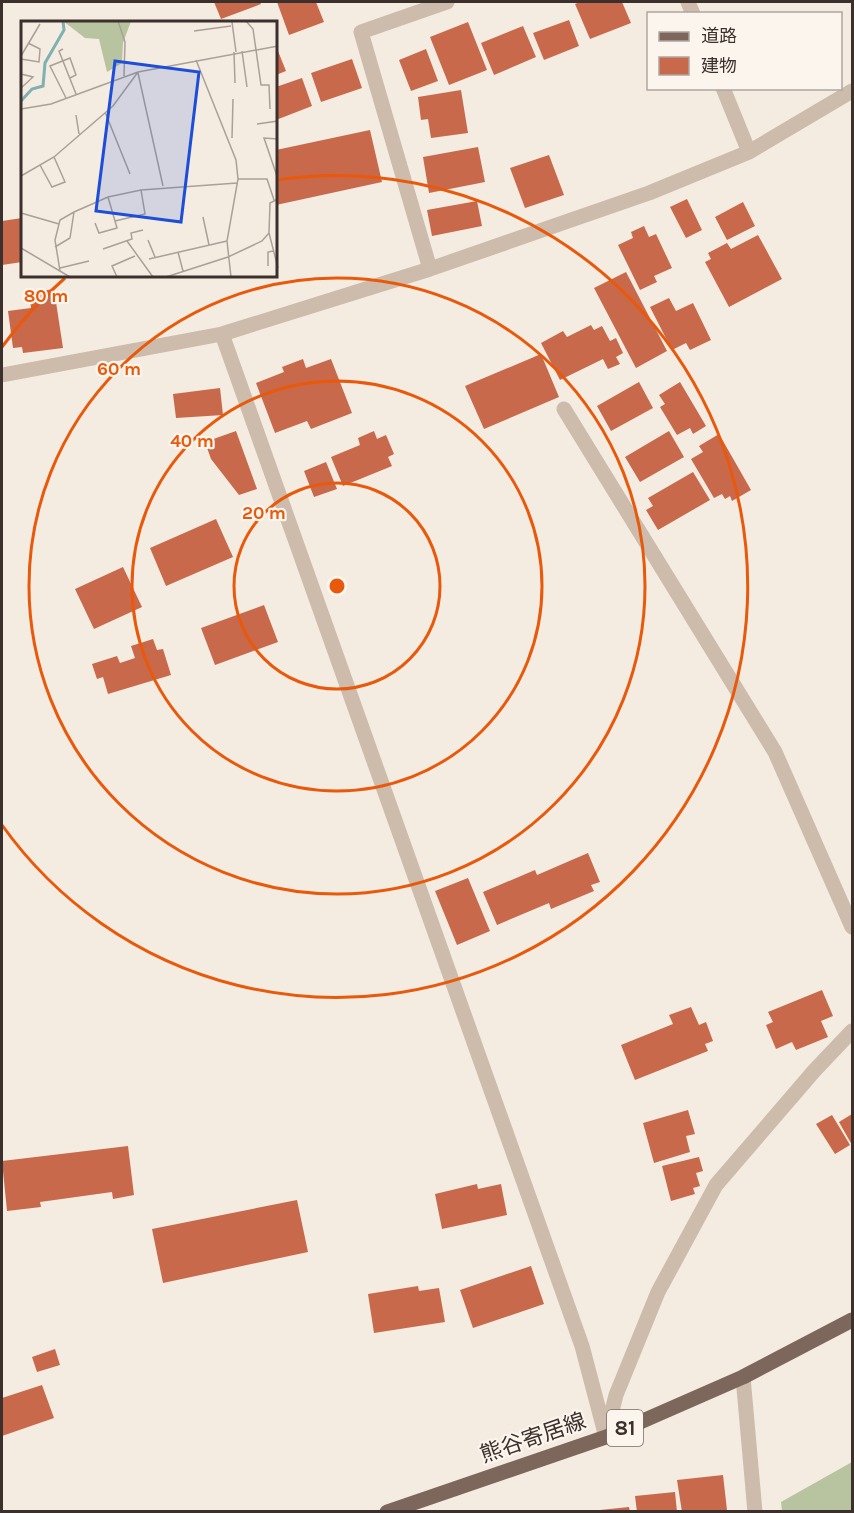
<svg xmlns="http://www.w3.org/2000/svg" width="854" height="1513" font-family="Karla,'Noto Sans JP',sans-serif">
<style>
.green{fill:#b8c4a0}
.building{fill:#c8694b}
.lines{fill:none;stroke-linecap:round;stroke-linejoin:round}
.minor{stroke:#cdbbac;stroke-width:15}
.major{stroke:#7d675c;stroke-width:15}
.ring{fill:none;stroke:#e8590c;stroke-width:3}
.labels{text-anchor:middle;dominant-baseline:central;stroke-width:4.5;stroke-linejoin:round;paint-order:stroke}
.shield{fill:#fbf5ee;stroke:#756b66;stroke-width:1.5}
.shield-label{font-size:21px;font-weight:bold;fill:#3b302b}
.street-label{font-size:22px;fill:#3b302b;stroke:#fbf5ee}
.inset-river{fill:none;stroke:#7fb0b2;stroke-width:3}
.inset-road{fill:none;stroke:#aaa098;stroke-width:1.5}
.view{fill:#1d4ed8;fill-opacity:0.15;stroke:#1d4ed8;stroke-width:3}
.inset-edge{fill:none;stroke:#3b302b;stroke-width:3}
.centre{fill:#e8590c;stroke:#fbf5ee;stroke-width:3}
.ring-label{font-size:18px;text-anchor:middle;font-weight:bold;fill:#e8590c;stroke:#fbf5ee;stroke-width:4.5;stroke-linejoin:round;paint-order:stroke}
</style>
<rect width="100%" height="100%" fill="#f4ebe1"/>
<path class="green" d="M852 1462V1511H782L781 1502Z"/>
<path class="building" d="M214 2H260L261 4 221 19Z
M277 2H316L324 22 289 35Z
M580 2H622L631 23 590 39 575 4Z
M569 20 579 46 544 60 533 33Z
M468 22 487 70 449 85 430 37Z
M523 26 536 57 494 75 481 43Z
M276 46 286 71 276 75Z
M426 49 438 81 411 91 399 60Z
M352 59 362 88 321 102 311 73Z
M302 78 312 106 276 120V87Z
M461 90 468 133 431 138 428 119 421 120 418 97Z
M370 130 382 182 276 205V150Z
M478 147 485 182 429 193 423 157Z
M549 155 564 195 525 208 510 168Z
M687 199 702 230 686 238 670 207Z
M477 201 482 226 432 236 427 210Z
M743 202 755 226 727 240 715 217Z
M22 218V262L2 265V221Z
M644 226 649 237 656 234 672 268 654 276 657 282 640 290 618 245 633 238 631 232Z
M758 235 782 279 729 307 705 262 711 259 708 253 727 243 731 249Z
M626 272 667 351 636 368 594 288Z
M54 289 63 348 23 353 22 347 13 348 8 311 31 308 29 293Z
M669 298 676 311 693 303 711 340 690 350 686 343 672 350 650 307Z
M591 325 594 330 602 326 610 341 616 338 623 353 616 357 620 364 608 369 603 359 560 380 541 343 563 331 567 337Z
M541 354 559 397 484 429 465 386Z
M303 359 306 368 331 359 352 413 311 429 307 421 275 433 256 383 284 372 282 367Z
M639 382 653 408 611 431 597 406Z
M680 382 706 426 693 434 690 428 677 435 660 407 665 404 659 395Z
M220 388 223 415 176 418 173 394Z
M236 431 257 489 239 495 211 459 205 442Z
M374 431 377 439 386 435 394 454 388 457 392 466 343 486 331 457 360 445 358 438Z
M669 431 684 457 640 482 625 457Z
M719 434 751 490 732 501 730 496 725 499 722 494 714 498 691 459 703 452 699 446Z
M326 462 337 489 314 497 304 471Z
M693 472 710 500 658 530 646 510 653 506 648 498Z
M216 519 233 557 166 586 150 548Z
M123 567 142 607 94 629 75 589Z
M264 605 278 642 215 665 201 628Z
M153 639 157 650 163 649 171 675 108 694 103 677 97 679 92 664 117 656 120 663 135 658 131 646Z
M588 853 600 882 591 885 594 891 551 909 549 903 497 925 483 892 535 870 537 875Z
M468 878 490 931 457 945 435 891Z
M822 990 833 1016 821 1021 828 1037 796 1050 792 1042 776 1049 766 1025 773 1022 768 1012Z
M691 1007 699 1025 706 1022 713 1041 705 1044 708 1051 635 1080 621 1045 673 1024 669 1015Z
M688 1110 695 1134 686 1136 690 1152 654 1163 643 1123Z
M852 1114V1145L839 1122Z
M832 1115 850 1145 835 1154 816 1124Z
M128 1146 134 1195 113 1199 112 1192 40 1202 41 1207 7 1211 2 1161Z
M699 1157 703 1171 696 1173 700 1186 693 1188 695 1194 671 1201 662 1166Z
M477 1184 478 1189 501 1184 507 1215 442 1229 435 1194Z
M297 1200 308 1252 163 1283 152 1229Z
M531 1266 544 1304 473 1328 460 1290Z
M418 1286 419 1291 439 1288 445 1322 374 1333 368 1294Z
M55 1349 60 1365 37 1372 32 1357Z
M42 1385 54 1418 2 1436V1398Z
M723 1475 727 1510 682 1512 677 1480Z
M675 1492 677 1512H637L635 1496Z
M629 1507 630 1512H600V1510Z"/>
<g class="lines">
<path class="minor" d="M688 2 693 14
M723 88 749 152
M430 269 361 32 447 2
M222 334 582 1346 606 1437
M2 375 222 334 430 269 649 193 749 152 852 91
M564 409 775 752 852 927
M743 1377 755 1512
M606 1435 616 1395 658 1292 716 1185 814 1071 852 1031"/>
<path class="major" d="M387 1512 606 1437 743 1377 852 1320"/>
</g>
<g class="ring">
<circle cx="337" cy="586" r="103"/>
<circle cx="337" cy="586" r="205"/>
<circle cx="337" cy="586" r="308"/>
<path d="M2 347A411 411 0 0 1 65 278M276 180A411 411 0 1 1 2 825"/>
</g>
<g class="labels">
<rect class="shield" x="607" y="1410" width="36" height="36" rx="4.5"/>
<g class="shield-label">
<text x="625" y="1428">81</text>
</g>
<g class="street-label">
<text transform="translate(533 1438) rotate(-19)">熊谷寄居線</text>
</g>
</g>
<g transform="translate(21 21)">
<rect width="256" height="256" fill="#f4ebe1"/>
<path d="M42 0H110L102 22 101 42 86 51 78 18 64 17Z" fill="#b8c4a0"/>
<path class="inset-river" d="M0 80 11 68 22 65 24 42 43 9 42 0"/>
<path class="inset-road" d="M97 0 104 21 103 55M225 0 232 8 240 64H248L249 88M211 1 215 31M173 10 210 5M42 28 38 30 55 73M221 30 226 66M213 31 214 62M0 35 19 3M0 38 18 41 19 28 7 22M175 39 215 139 217 158 206 220 210 256M117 52 142 165M0 53 12 56 0 67M45 77 29 45 49 37 55 54 49 57M0 88 30 83 117 51 257 25M84 91 109 153M55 94 58 113M236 103 257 100M211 117 212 78M257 118 243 117 257 158M19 144 31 166 44 161 33 136M0 155 33 136 92 85 117 51M217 158H246L253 179M0 192 38 203M182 196 188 224M94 200 124 193 120 169M74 202 78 212 96 207 87 176M248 212 257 247M127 219 134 236M106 220 132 256M34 226 49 217 53 191M0 227 49 256M82 228 111 218 110 212 122 209M157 231 162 250M128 238 206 220M247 245V231L252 230M39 247 68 240M39 250 34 219 39 199 53 191 87 176 120 169 216 162M96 256 91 245 114 235M145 256 207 236 241 220 248 212 249 182 257 178"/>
<path class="view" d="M94 40 178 51 160 201 75 190Z"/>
<rect width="256" height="256" class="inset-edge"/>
</g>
<circle cx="337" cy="586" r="9" class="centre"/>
<g class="ring-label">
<text x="46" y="302">80 m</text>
<text x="119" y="375">60 m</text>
<text x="192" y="447">40 m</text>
<text x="264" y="519">20 m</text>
</g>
<rect width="854" height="1513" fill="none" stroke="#3b302b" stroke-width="6"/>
<rect x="647" y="12" width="195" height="78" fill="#fbf5ee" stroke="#aea6a0" stroke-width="1.5"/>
<rect x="659" y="32" width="30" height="9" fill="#7d675c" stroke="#aea6a0" stroke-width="1.5"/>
<text x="701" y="42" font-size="18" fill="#3b302b">道路</text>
<rect x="659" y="57" width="30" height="18" fill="#c8694b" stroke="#aea6a0" stroke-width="1.5"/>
<text x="701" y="72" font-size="18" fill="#3b302b">建物</text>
</svg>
